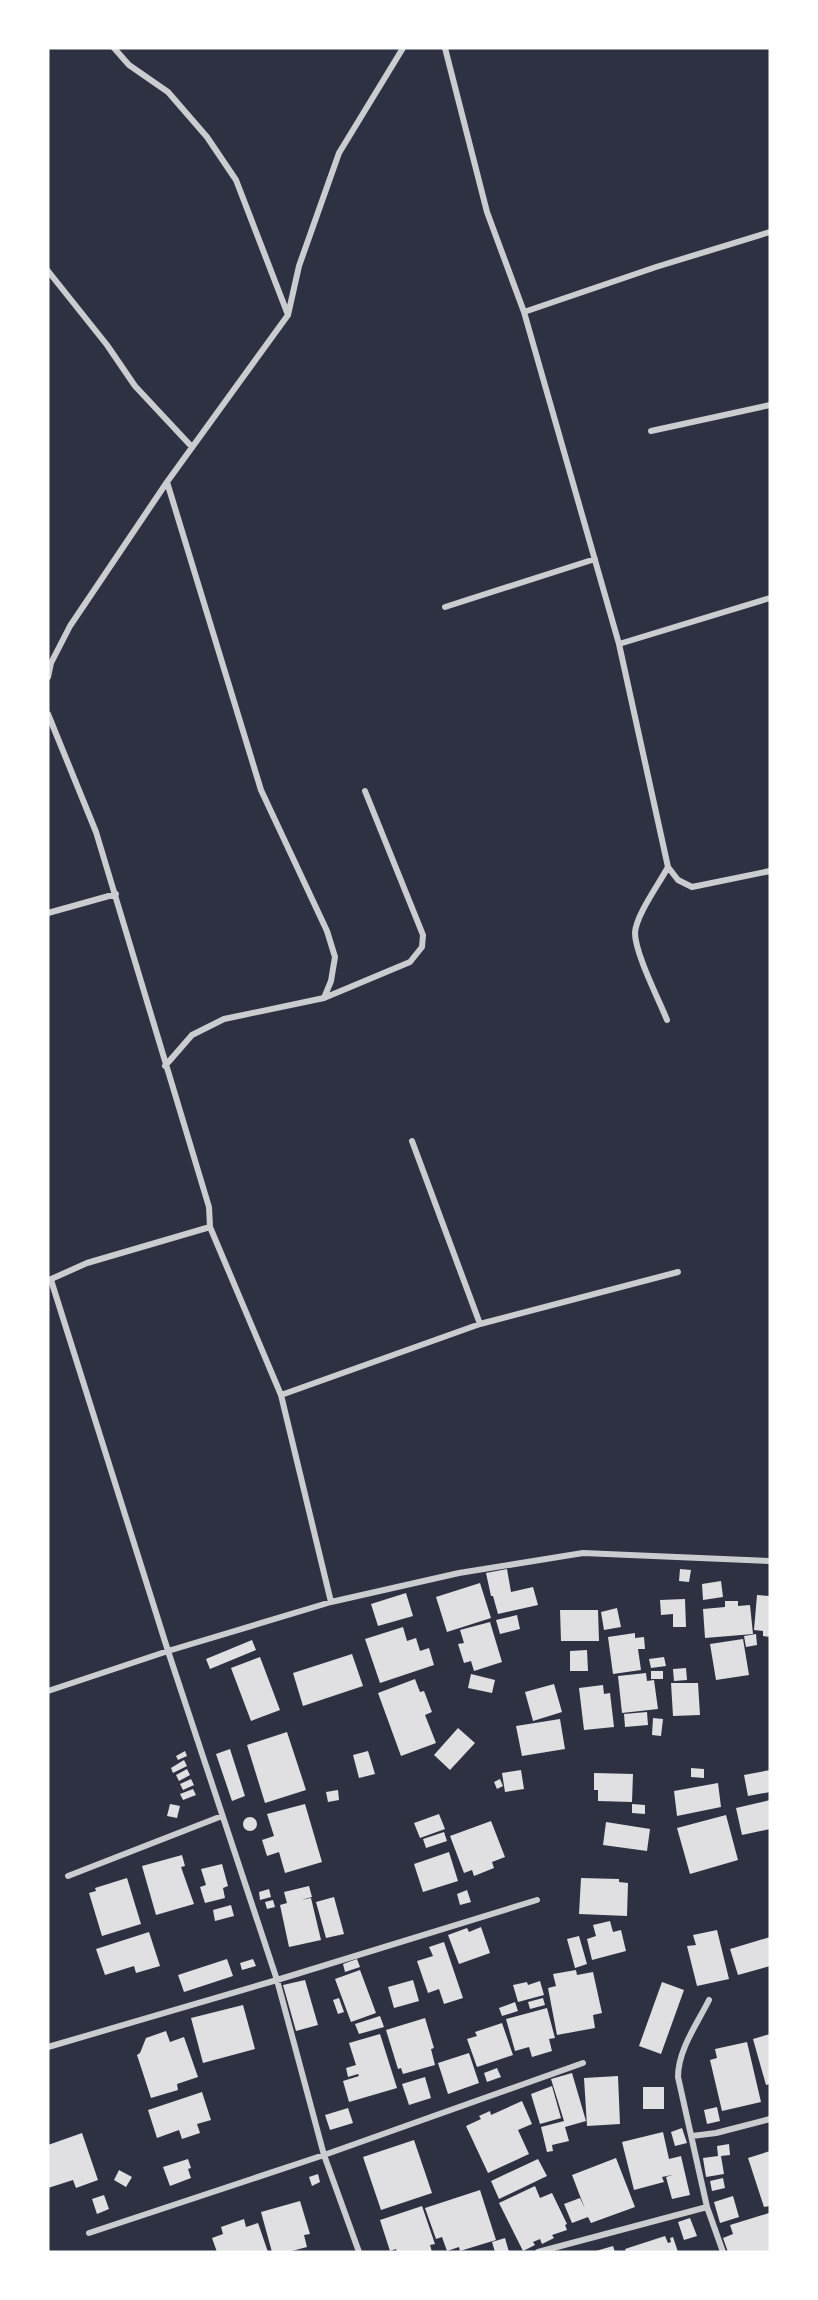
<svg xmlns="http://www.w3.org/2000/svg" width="818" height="2300" font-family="'IBM Plex Sans',sans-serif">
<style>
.building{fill:#e0e0e3}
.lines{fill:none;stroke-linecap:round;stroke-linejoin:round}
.minor{stroke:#caccd0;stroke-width:6}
</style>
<rect width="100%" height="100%" fill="#2d3142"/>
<path class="building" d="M507 1569 511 1592 533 1587 538 1605 498 1614 493 1596H491L486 1573Z
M680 1569 691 1570 689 1582 679 1581Z
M721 1581 723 1597 703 1600 702 1584Z
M480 1583 491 1618 447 1632 436 1597Z
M406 1593 413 1616 378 1626 371 1604Z
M757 1595 770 1596V1637L763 1636V1631L754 1630Z
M685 1599 686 1627H673V1614L661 1615 660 1600Z
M725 1601H738V1606L750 1605 753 1634 705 1638 703 1609 725 1607Z
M617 1608 621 1627 604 1630 601 1612Z
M560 1610H598L599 1641H561Z
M517 1615 520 1629 500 1634 496 1620Z
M490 1622 502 1662 474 1671 471 1661 464 1663 458 1644 464 1643 460 1630Z
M403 1627 407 1641 416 1638 420 1651 429 1648 434 1665 380 1683 365 1639Z
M635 1633V1638L644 1637 645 1649H638L641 1670 613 1674 608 1637Z
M756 1634 757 1645 746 1647 744 1636Z
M743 1639 749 1675 716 1680 710 1644Z
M252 1640 256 1650 210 1669 206 1659Z
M587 1650 588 1671H570V1651Z
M352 1654 363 1686 303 1706 293 1673Z
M260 1657 280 1710 251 1721 231 1668Z
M664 1657 666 1666 651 1668 649 1659Z
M686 1668 687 1680 674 1681 673 1669Z
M651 1671H663V1679H651Z
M646 1673 647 1681 654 1680 658 1709 622 1713 618 1676Z
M471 1674 495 1680 492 1693 468 1688Z
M415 1679 420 1692 424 1691 432 1712 425 1715 436 1743 401 1756 378 1693Z
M671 1683H698L700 1715 673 1716Z
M554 1684 562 1712 533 1721 525 1692Z
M603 1685 604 1694 610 1693 614 1727 584 1730 579 1688Z
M647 1712 648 1725 625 1727 624 1714Z
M653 1718 663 1719 661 1736 652 1735Z
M560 1719 565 1749 522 1756 516 1726Z
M458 1728 475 1743 450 1770 434 1755Z
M287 1732 306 1790 265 1803 247 1745Z
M230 1749 245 1796 232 1801 216 1754Z
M185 1751 187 1756 178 1760 176 1756Z
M368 1751 375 1774 359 1778 353 1755Z
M184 1760 187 1766 173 1773 171 1768Z
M691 1768 704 1769V1778L691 1777Z
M187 1769 190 1775 179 1781 176 1775Z
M521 1770 524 1789 505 1792 502 1773Z
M770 1770V1792L748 1796 744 1775Z
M594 1773 633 1774 632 1802 598 1801V1790H594Z
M191 1779 194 1785 183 1790 180 1784Z
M500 1779 503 1786 497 1789 494 1782Z
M718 1783 721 1807 677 1816 674 1791Z
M193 1789 196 1795 183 1800 180 1794Z
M338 1790 339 1800 328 1802 326 1792Z
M770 1800V1829L742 1835 736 1808Z
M170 1804 180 1806 177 1818 167 1816Z
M305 1804 322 1862 285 1873 279 1852 267 1856 262 1840 274 1836 267 1814Z
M632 1804 645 1805V1814L632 1813Z
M439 1814 445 1829 420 1838 414 1823Z
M726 1815 738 1860 690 1874 677 1828Z
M243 1824a7 7 0 1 1 14 0a7 7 0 1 1-14 0Z
M491 1821 505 1857 492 1862 494 1868 474 1876 472 1870 464 1873 450 1836Z
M606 1822 650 1829 647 1851 603 1845Z
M444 1832 447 1841 426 1848 423 1839Z
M449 1852 458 1881 423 1892 414 1864Z
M182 1855 185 1866 181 1867 194 1904 156 1915 142 1866Z
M222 1864 228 1886 223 1888 225 1898 205 1903 200 1887 206 1885 201 1869Z
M127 1878 141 1924 102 1936 89 1893 96 1891 95 1888Z
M581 1878 619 1879V1882L628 1883 627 1916 579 1914Z
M309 1886 312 1897 301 1900 311 1898 321 1940 289 1947 280 1905 287 1903 284 1892Z
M269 1889 271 1897 260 1900 259 1892Z
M467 1890 471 1902 460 1905 457 1894Z
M334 1897 344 1934 326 1938 316 1902Z
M273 1900 275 1907 267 1909 265 1902Z
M231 1905 234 1916 215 1921 213 1910Z
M610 1921 613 1932 621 1930 626 1951 592 1960 587 1939 596 1936 593 1925Z
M481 1927 490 1953 459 1964 448 1935 467 1928 469 1932Z
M717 1930 729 1979 697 1986 687 1946 696 1945 693 1935Z
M149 1932 160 1966 136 1973 134 1966 105 1975 96 1949Z
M579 1936 587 1964 575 1968 567 1939Z
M770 1937V1966L738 1975 730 1949Z
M444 1942 463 1998 444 2004 439 1989 428 1993 417 1961 433 1956 429 1947Z
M227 1959 233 1976 184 1992 178 1975Z
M253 1959 256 1966 242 1970 240 1963Z
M357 1959 360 1967 345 1972 343 1964Z
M360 1970 376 2013 351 2022 335 1979Z
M576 1970 577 1975 593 1972 602 2013 593 2015 595 2028 557 2035 548 1988 556 1986 553 1974Z
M305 1980 318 2025 296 2031 283 1985Z
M413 1980 419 2001 394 2008 388 1987Z
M540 1981 544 1995 518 2002 513 1985 527 1982 528 1985Z
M662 1982 684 1990 661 2054 639 2046Z
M339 1998 344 2012 338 2014 333 2000Z
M543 1998 545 2005 530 2009 528 2002Z
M515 2002 518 2011 502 2016 499 2008Z
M243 2005 255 2049 203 2063 191 2018Z
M547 2008 555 2038 549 2039 552 2051 532 2057 529 2047 515 2051 506 2019Z
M380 2016 384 2027 359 2034 355 2024Z
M425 2018 434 2048 431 2049 435 2065 403 2074 401 2068 398 2069 386 2030Z
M502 2023 513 2055 477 2067 467 2039 477 2036 475 2032Z
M166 2031 170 2042 184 2037 198 2077 177 2084 178 2090 151 2098 137 2055 140 2053 146 2038Z
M380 2034 397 2088 349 2102 343 2081 359 2076 358 2074 348 2077 346 2068 356 2065 349 2043Z
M770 2034V2084L766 2085 753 2039Z
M747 2042 761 2102 722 2111 710 2060 717 2058 715 2049Z
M469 2053 479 2083 448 2094 438 2063Z
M497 2068 501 2077 487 2082 484 2073Z
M572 2073 586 2121 565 2127 569 2141 552 2145 553 2151 547 2152 541 2127 564 2121 551 2079Z
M618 2076 620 2124 587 2126 584 2078Z
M425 2077 431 2098 409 2105 402 2084Z
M552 2086 561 2118 540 2124 531 2094Z
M643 2087H664V2109H643Z
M202 2092 211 2120 197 2124 200 2133 182 2139 179 2130 157 2138 148 2110Z
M522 2101 532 2124 518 2130 529 2154 488 2173 466 2126 481 2119 479 2116 490 2111 491 2115Z
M717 2107 720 2121 707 2124 704 2110Z
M348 2108 353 2123 330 2130 325 2115Z
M682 2128 687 2143 675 2146 671 2132Z
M663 2132 669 2159 681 2156 690 2195 672 2199 666 2177 672 2175 662 2177 664 2182 634 2190 622 2142Z
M82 2133 98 2180 76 2188 73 2180 48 2188V2145Z
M414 2140 432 2193 381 2210 363 2157Z
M729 2144 730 2155 721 2156 724 2174 706 2177 703 2158 718 2156 717 2146Z
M770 2151V2206L764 2207 748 2158Z
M616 2158 635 2207 591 2223 588 2217 572 2223 564 2204 580 2198 585 2209 572 2175Z
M188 2159 191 2168 188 2169 191 2178 170 2186 163 2167Z
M538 2159 547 2176 499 2199 491 2181Z
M119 2170 132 2177 126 2187 114 2180Z
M318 2174 320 2182 312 2186 309 2177Z
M723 2178 725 2188 712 2191 710 2181Z
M535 2186 540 2198 552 2193 567 2224 565 2225 567 2230 552 2235 554 2238 542 2244 540 2239 533 2242 535 2245 523 2251 499 2203Z
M480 2190 496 2240 460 2251 459 2247 447 2251 442 2237 436 2239 425 2208Z
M104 2195 109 2209 97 2214 92 2199Z
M733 2196 739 2217 720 2223 714 2202Z
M300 2201 310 2234 304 2235 307 2247 288 2252H272L261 2212Z
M422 2206 435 2244 430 2245 432 2252H397L396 2249 390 2251 380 2220Z
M769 2213 770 2252H728L723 2238 733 2234 730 2225Z
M690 2218 697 2236 684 2240 678 2222Z
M244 2219 246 2227 258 2223 268 2252H217L212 2238 223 2234 221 2227Z
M665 2236 668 2243 671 2242 670 2238 673 2237 678 2252H626L625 2249Z
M505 2238 509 2252H495L492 2242Z
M613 2246 615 2252H596V2251Z"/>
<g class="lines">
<path class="minor" d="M114 48 129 65 168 92 207 137 236 180 288 315
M445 48 487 212 524 312 619 644 668 867 678 880 692 887 770 871
M48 271 107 345 135 386 192 447
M524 312 656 267 770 232
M651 431 770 405
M167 482 261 790 327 931 335 957 331 981 324 998
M445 607 595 559
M619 644 770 598
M48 677 51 663 70 626 167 482 288 315 299 266 339 153 403 48
M48 714 96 832 209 1207 210 1227 281 1395 331 1602
M48 913 116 894
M667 1020C659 1000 635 953 635 933 636 915 659 884 668 867
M165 1066 192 1035 224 1019 324 998 410 962 422 947 423 935 365 791
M412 1141 480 1324
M49 1280 87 1263 210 1227
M51 1280 168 1651 277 1980 324 2155 359 2252
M281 1395 480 1324 678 1272
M48 1691 168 1651 331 1602 459 1573 583 1553 770 1561
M68 1876 222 1816
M709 2000C697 2024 678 2050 678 2077L707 2207 723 2252
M48 2047 277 1980 537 1900
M692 2136 716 2133 770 2119
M89 2233 324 2155 583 2063
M538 2252 707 2207"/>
</g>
<rect width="818" height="2300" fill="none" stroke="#ffffff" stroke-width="99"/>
</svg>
